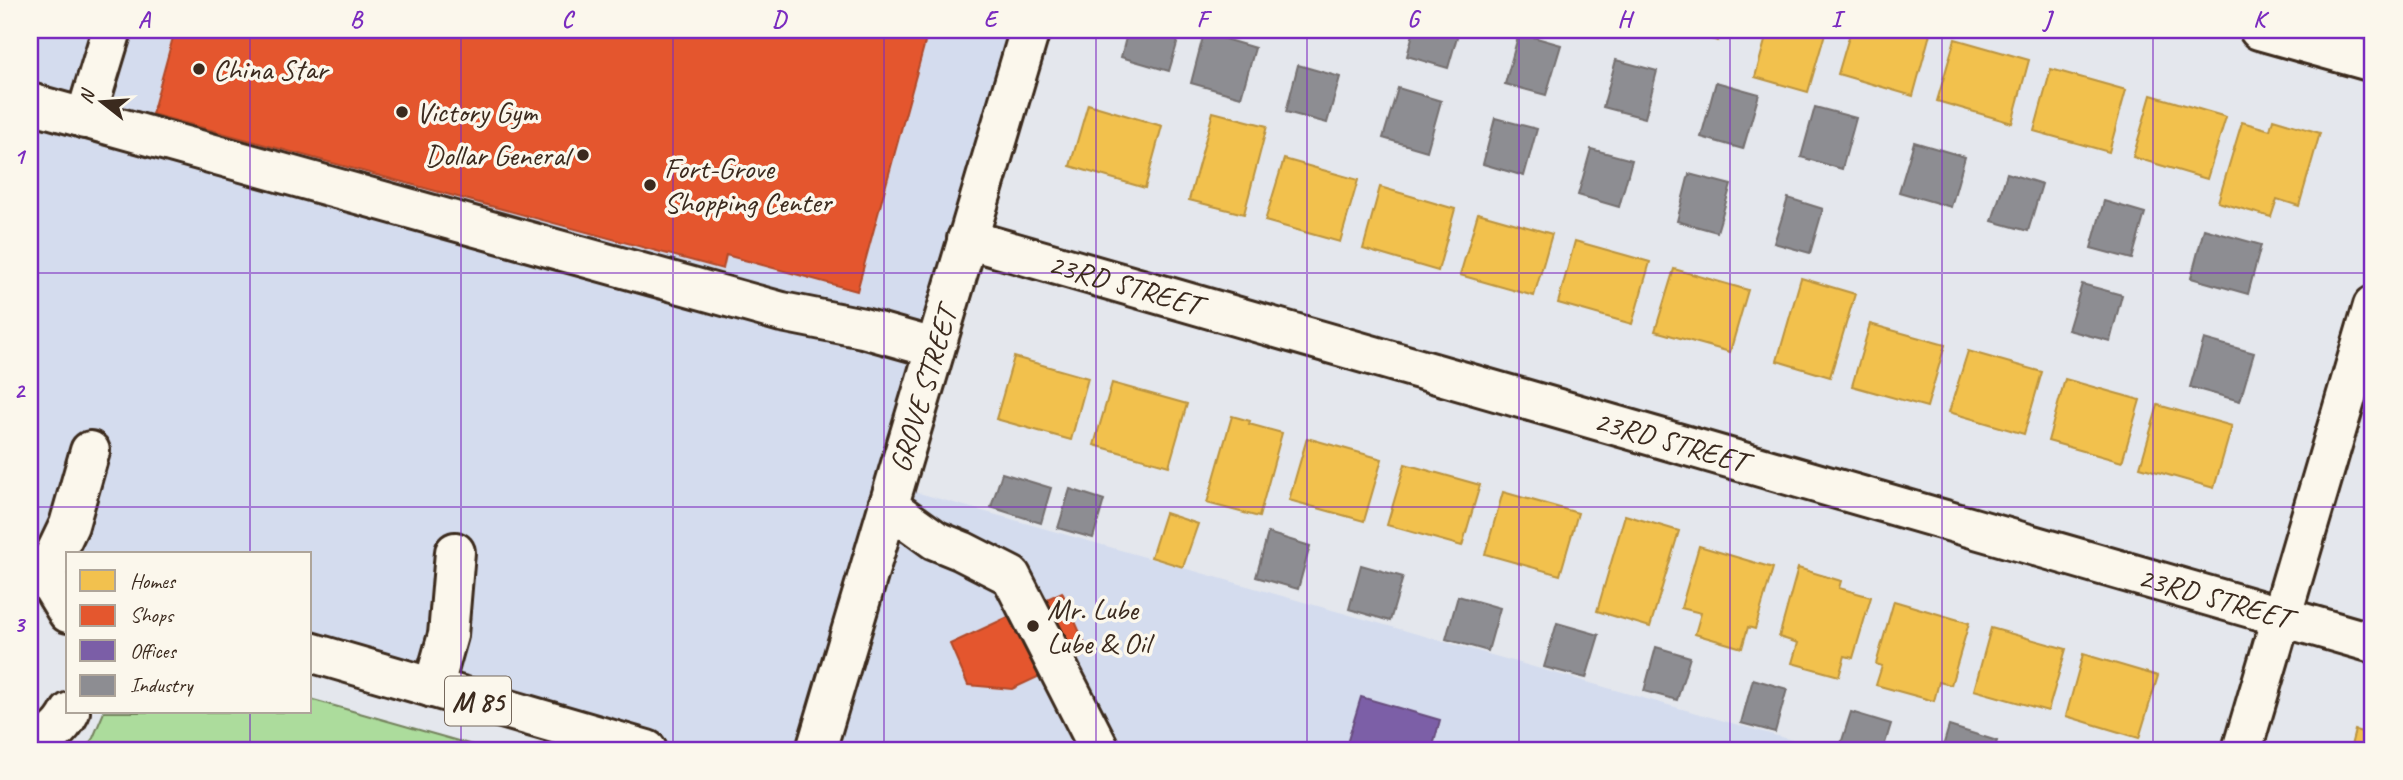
<svg xmlns="http://www.w3.org/2000/svg" width="2403" height="780" font-family="Caveat,sans-serif">
<style>
.built{fill:#d4dcee}
.green{fill:#acdc9c;stroke:#74835d;stroke-width:2}
.homes{fill:#f2c14e;stroke:#bb9440;stroke-width:2}
.shops{fill:#e4572e;stroke:#b14a29;stroke-width:2}
.offices{fill:#7b5ea7;stroke:#684e7e;stroke-width:2}
.industry{fill:#8d8d92;stroke:#746f6f;stroke-width:2}
.lines{fill:none;stroke-linecap:round;stroke-linejoin:round}
.minor-casing{stroke:#3b2a1e;stroke-width:44}
.major-casing{stroke:#3b2a1e;stroke-width:44}
.minor{stroke:#fbf7ec;stroke-width:38}
.major{stroke:#fbf7ec;stroke-width:38}
.grid{fill:none;stroke:#7b2cbf;stroke-width:2;stroke-opacity:0.55}
.poi-dot{fill:#3b2a1e;stroke:#fbf7ec;stroke-width:2.5}
.labels{text-anchor:middle;dominant-baseline:central;stroke-width:7;stroke-linejoin:round;paint-order:stroke}
.shield{fill:#fbf7ec;stroke:#75685c;stroke-width:2}
.shield-label{font-size:28px;font-weight:bold;fill:#3b2a1e}
.poi-label{font-size:30px;fill:#3b2a1e;stroke:#fbf7ec;text-anchor:start}
.street-label{font-size:30px;fill:#3b2a1e;stroke:#fbf7ec}
.neatline{fill:none;stroke:#7b2cbf;stroke-width:2.5}
.grid-label{font-size:23px;text-anchor:middle;font-weight:bold;fill:#7b2cbf}
</style>
<rect width="100%" height="100%" fill="#e4e7ed"/>
<filter id="ink" filterUnits="userSpaceOnUse"><feTurbulence type="fractalNoise" baseFrequency=".0143" numOctaves="2"/><feDisplacementMap in="SourceGraphic" scale="14" xChannelSelector="R" yChannelSelector="G"/><feConvolveMatrix kernelMatrix="1 2 1 2 8 2 1 2 1" color-interpolation-filters="sRGB"/></filter>
<g filter="url(#ink)">
<path class="built" d="M30 30H1008L1028 36 894 486 1827 750H647L310 652V554H68V582L30 571Z"/>
<path class="green" d="M310 699 490 750H84L93 738 104 712H310Z"/>
<path class="homes" d="M1679 30H1722L1718 41Z
M1768 30H1826L1808 92 1755 77Z
M1851 30H1915L1930 34 1913 96 1838 74Z
M1955 39 2029 60 2012 123 1937 101Z
M2051 69 2126 90 2109 152 2034 131Z
M2151 95 2226 117 2207 179 2133 157Z
M1088 104 1162 126 1145 188 1070 166Z
M1213 112 1267 126 1244 214 1189 200Z
M2273 119 2320 133 2299 206 2277 199 2271 217 2218 202 2242 122 2270 130Z
M1284 159 1358 180 1340 242 1265 221Z
M1380 187 1455 209 1438 271 1363 249Z
M1478 213 1552 234 1534 296 1460 275Z
M1575 241 1650 262 1632 324 1558 303Z
M1674 269 1748 290 1730 352 1655 331Z
M1801 278 1855 294 1830 377 1777 361Z
M1870 324 1945 345 1927 407 1852 386Z
M1968 351 2042 372 2024 434 1949 412Z
M1014 357 1088 378 1071 440 996 419Z
M2065 379 2140 400 2122 462 2048 441Z
M1112 383 1187 404 1169 466 1094 445Z
M2158 405 2232 426 2214 488 2140 467Z
M1232 416 1250 421 1249 424 1282 433 1259 517 1207 503Z
M1307 438 1382 459 1364 521 1289 500Z
M1405 464 1480 485 1462 546 1387 525Z
M1503 492 1578 513 1560 575 1485 554Z
M1165 513 1198 524 1183 567 1151 557Z
M1625 515 1679 531 1650 627 1597 611Z
M1699 546 1773 568 1755 629 1748 627 1742 648 1695 634 1701 613 1681 608Z
M1798 568 1841 581 1839 588 1871 597 1853 658 1845 656 1839 676 1792 663 1798 643 1779 637Z
M1894 601 1969 623 1951 685 1939 682 1934 701 1876 685 1882 666 1876 664Z
M1991 628 2066 649 2048 711 1974 690Z
M2083 654 2158 676 2139 738 2066 716Z
M2355 730 2373 735V750H2350Z"/>
<path class="shops" d="M175 30H906L927 35 857 291 726 255 723 269 152 114Z
M1062 592 1089 653 1012 689 968 685 950 644Z"/>
<path class="offices" d="M1361 697 1440 720 1432 750H1345Z"/>
<path class="industry" d="M1128 30H1181L1169 71 1121 57Z
M1414 30H1459L1448 68 1407 56Z
M1204 33 1255 48 1241 97 1191 83Z
M1519 33 1561 45 1546 95 1505 84Z
M1616 60 1657 71 1645 118 1603 107Z
M1298 65 1340 77 1327 123 1286 112Z
M1716 82 1759 94 1743 149 1701 137Z
M1398 88 1441 101 1427 151 1383 138Z
M1815 107 1856 118 1842 169 1801 157Z
M1495 118 1537 129 1524 176 1483 164Z
M1914 142 1965 157 1951 207 1899 192Z
M1591 149 1632 160 1619 207 1578 195Z
M2007 173 2042 184 2028 231 1992 221Z
M1689 174 1731 185 1717 232 1677 221Z
M1788 198 1823 209 1810 253 1774 243Z
M2104 201 2145 213 2132 259 2091 248Z
M2204 229 2261 245 2248 294 2191 278Z
M2082 284 2122 295 2110 341 2068 330Z
M2204 339 2254 353 2240 401 2190 387Z
M1002 473 1051 488 1041 523 991 507Z
M1070 489 1104 500 1093 538 1058 528Z
M1268 533 1310 546 1298 589 1256 577Z
M1361 565 1403 577 1390 621 1349 609Z
M1458 596 1500 608 1488 651 1446 639Z
M1557 623 1599 635 1586 678 1544 667Z
M1656 647 1690 657 1677 700 1644 691Z
M1753 679 1787 689 1775 732 1741 723Z
M1851 712 1891 724 1883 750H1839Z
M1949 726 1997 741 1994 750H1942Z"/>
<g class="lines">
<g class="minor-casing">
<g id="minor">
<path d="M2259 30 2373 62"/>
<path d="M30 103 782 312 863 328 934 348"/>
<path d="M85 119 112 30"/>
<path id="s1" d="M967 239 2373 643"/>
<path d="M888 506 935 540 962 551 1011 576 1100 750"/>
<path d="M45 575 69 525 90 451"/>
<path d="M433 688 448 635 455 552"/>
<path id="s2" d="M816 750 1030 30"/>
<path d="M2242 750 2373 306"/>
</g>
</g>
<g class="major-casing">
<path id="major" d="M45 575 68 613
M310 652 647 750
M30 745C49 738 61 730 70 712"/>
</g>
<use href="#minor" class="minor"/>
<use href="#major" class="major"/>
</g>
</g>
<path class="grid" d="M250 30V554M461 30V750M673 30V750M884 30V750M1096 30V750M1307 30V750M1519 30V750M1730 30V750M1942 30V750M2153 30V750M30 273H2373M30 507H2373M250 712V750"/>
<g class="poi-dot">
<circle cx="199" cy="69" r="7"/>
<circle cx="402" cy="112" r="7"/>
<circle cx="583" cy="155" r="7"/>
<circle cx="650" cy="185" r="7"/>
<circle cx="1033" cy="626" r="7"/>
</g>
<g class="labels">
<rect class="shield" x="445" y="676.5" width="66" height="49" rx="5"/>
<g class="shield-label">
<text x="478" y="701">M 85</text>
</g>
<g class="poi-label">
<text x="213" y="69">China Star</text>
<text x="416" y="112">Victory Gym</text>
<text x="569" y="155" text-anchor="end">Dollar General</text>
<text x="664" y="168">Fort-Grove<tspan x="664" dy="34">Shopping Center</tspan></text>
<text x="1047" y="609">Mr. Lube<tspan x="1047" dy="34">Lube &amp; Oil</tspan></text>
</g>
<g class="street-label">
<text stroke="none"><textPath href="#s1" startOffset="164">23RD STREET</textPath></text>
<text stroke="none"><textPath href="#s2" startOffset="376">GROVE STREET</textPath></text>
<text stroke="none"><textPath href="#s1" startOffset="732">23RD STREET</textPath></text>
<text stroke="none"><textPath href="#s1" startOffset="1298">23RD STREET</textPath></text>
</g>
</g>
<rect width="2403" height="780" fill="none" stroke="#fbf7ec" stroke-width="77"/>
<rect x="66" y="552" width="245" height="161" fill="#fbf7ec" stroke="#aea59a" stroke-width="2"/>
<rect x="80" y="570" width="35" height="21" fill="#f2c14e" stroke="#aea59a" stroke-width="2"/>
<text x="130" y="588" font-size="21" fill="#3b2a1e">Homes</text>
<rect x="80" y="605" width="35" height="21" fill="#e4572e" stroke="#aea59a" stroke-width="2"/>
<text x="130" y="622" font-size="21" fill="#3b2a1e">Shops</text>
<rect x="80" y="640" width="35" height="21" fill="#7b5ea7" stroke="#aea59a" stroke-width="2"/>
<text x="130" y="658" font-size="21" fill="#3b2a1e">Offices</text>
<rect x="80" y="675" width="35" height="21" fill="#8d8d92" stroke="#aea59a" stroke-width="2"/>
<text x="130" y="692" font-size="21" fill="#3b2a1e">Industry</text>
<g transform="translate(102 102) rotate(287)" stroke="#fbf7ec" stroke-width="5" paint-order="stroke">
<path d="M0-5L12 26L0 18L-12 26Z" fill="#3b2a1e"/>
<text y="-10" font-size="19" font-weight="bold" text-anchor="middle" fill="#3b2a1e">N</text>
</g>
<rect x="38" y="38" width="2326" height="704" class="neatline"/>
<g class="grid-label">
<text x="144" y="27">A</text>
<text x="356" y="27">B</text>
<text x="567" y="27">C</text>
<text x="779" y="27">D</text>
<text x="990" y="27">E</text>
<text x="1202" y="27">F</text>
<text x="1413" y="27">G</text>
<text x="1624" y="27">H</text>
<text x="1836" y="27">I</text>
<text x="2047" y="27">J</text>
<text x="2259" y="27">K</text>
<text x="19" y="164">1</text>
<text x="19" y="398">2</text>
<text x="19" y="632">3</text>
</g>
</svg>
